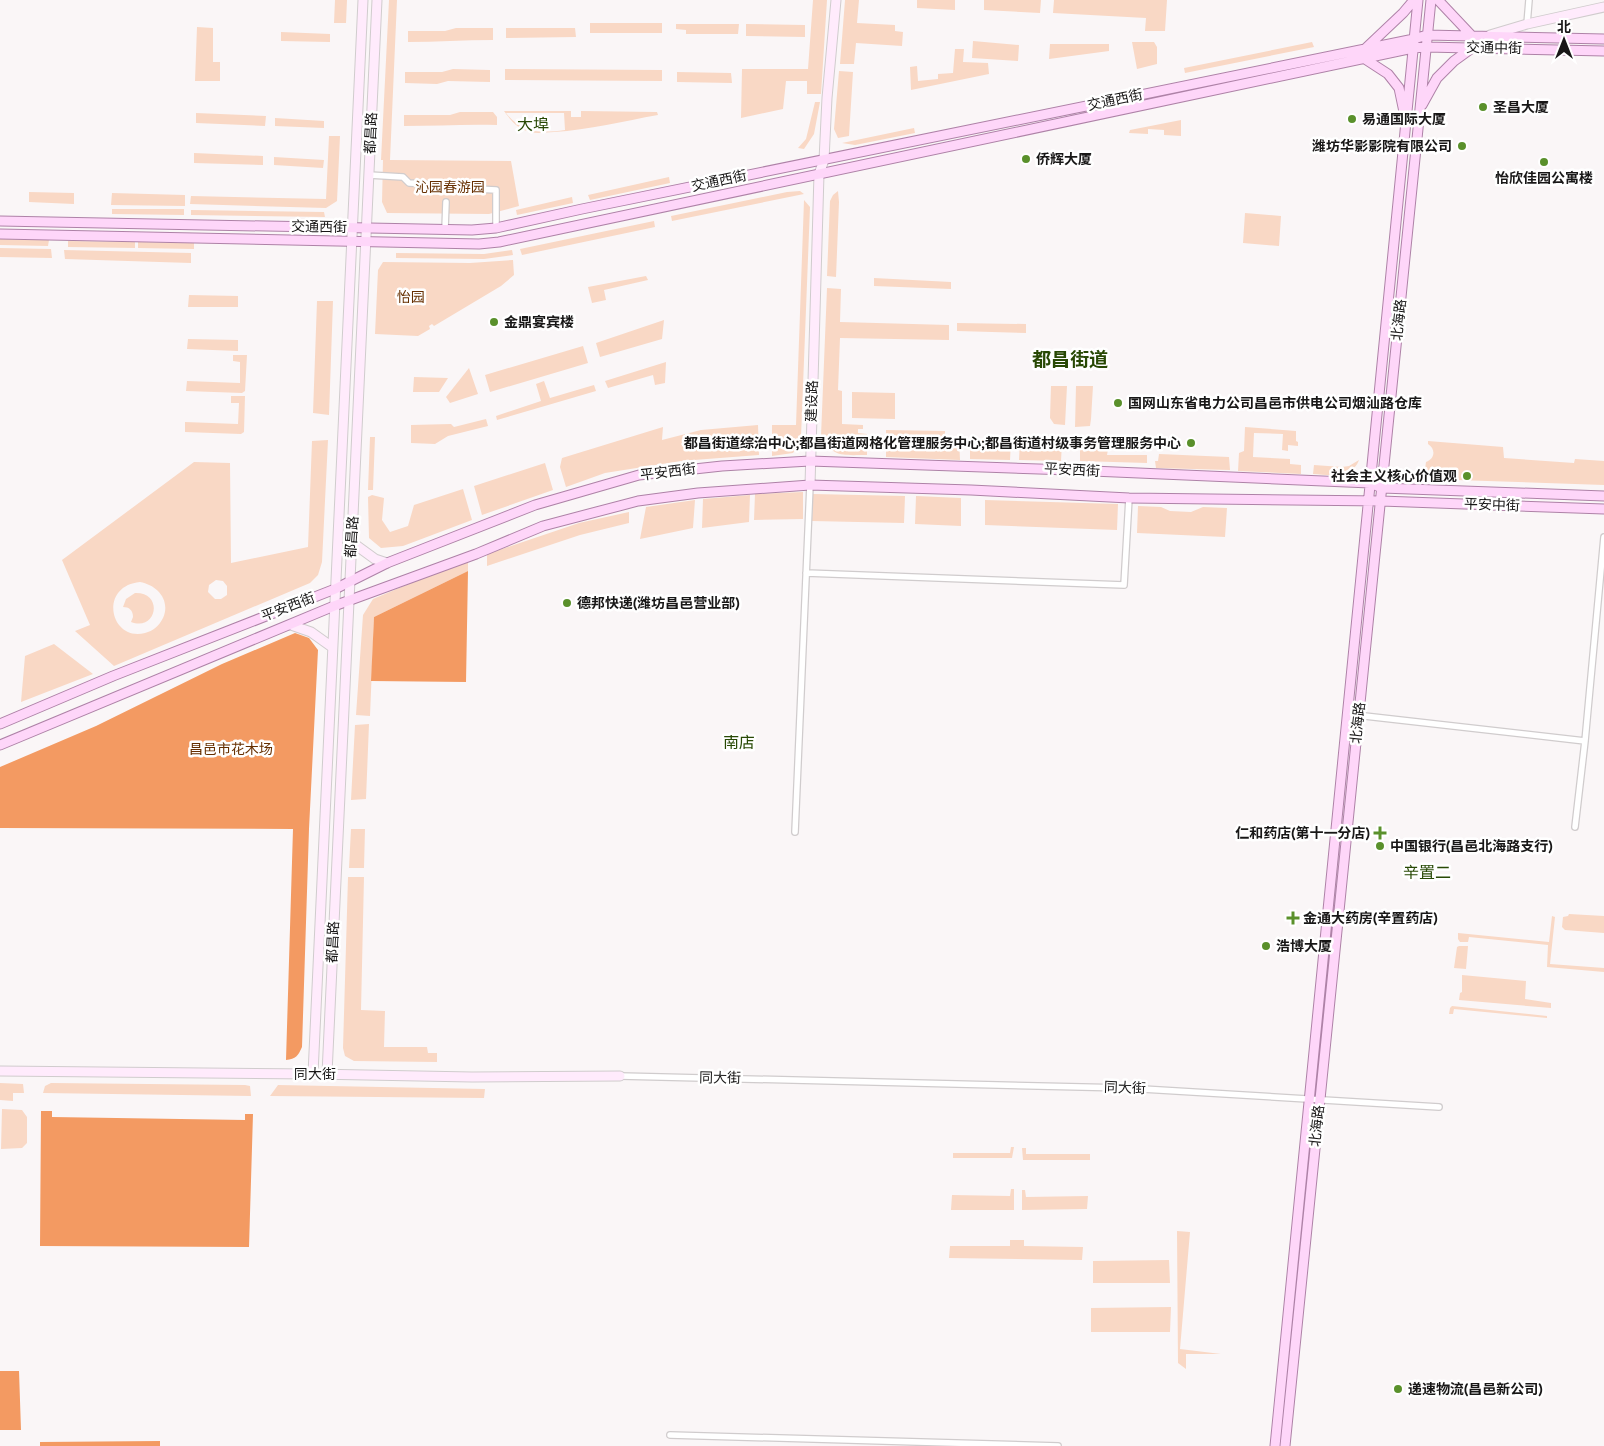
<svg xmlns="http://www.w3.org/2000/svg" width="1604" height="1446" font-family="'Varela Round','Noto Sans SC',sans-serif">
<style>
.green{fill:#f9d8c5;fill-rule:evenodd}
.forest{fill:#f39a62}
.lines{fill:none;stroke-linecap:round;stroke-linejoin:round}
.street-casing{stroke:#d0cccd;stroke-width:8}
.secondary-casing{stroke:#d0cccd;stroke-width:11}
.primary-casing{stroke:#ae82a7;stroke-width:11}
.street{stroke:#fff;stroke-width:5.5}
.secondary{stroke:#ffebfc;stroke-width:9}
.primary{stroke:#fed6f9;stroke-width:9}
.poi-dot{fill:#5a902b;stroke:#fff;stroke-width:2}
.labels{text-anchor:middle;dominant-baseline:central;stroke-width:5;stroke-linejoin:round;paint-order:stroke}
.street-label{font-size:14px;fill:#181717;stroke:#fff}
.poi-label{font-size:14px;font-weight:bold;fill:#181717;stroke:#fff;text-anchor:start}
.park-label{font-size:14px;fill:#662f01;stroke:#fff}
.quarter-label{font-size:16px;fill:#284905;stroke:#fff}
.district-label{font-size:19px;font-weight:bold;fill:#284905;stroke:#fff}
</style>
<rect width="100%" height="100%" fill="#faf6f7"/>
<path class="green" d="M335 0H347L346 23H334Z
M389 0H397L390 160 511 161 519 206 489 214 387 213 382 202 383 160H381Z
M813 0H827L821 94H807V81H786L783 109 741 118 742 69H808Z
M845 0H859L857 23 895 25V31L903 32 902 46 856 43 854 64H840Z
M917 0H955V10L917 8Z
M984 0H1041L1040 13 984 10Z
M1054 0H1167L1165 31H1145L1146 18 1053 13Z
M590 23H662V33H590Z
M676 24H739L738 34H686V30L676 29Z
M746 24 805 25V37L746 36Z
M197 27 213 28V62H220V81H195Z
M456 28H493V40C464 40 436 42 408 42V31H445Z
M506 28H575L576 37 506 38Z
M281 32 330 34V42L281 41Z
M973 41 1019 45 1018 61 972 58Z
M1132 42H1154L1157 47V64L1137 69Z
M1312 42 1314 47 1185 73 1184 68Z
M1050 44H1109V51L1049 59Z
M955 49H964L963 62 988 63 989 74 911 90 910 67 917 66 918 81 938 79V74L953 73Z
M453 69 490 70V82L448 81 437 84 405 83V72H442Z
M505 69 662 70V81L505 80Z
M839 71 853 72 849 136 838 138 834 129Z
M677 72 731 73 732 83 677 82Z
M815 102H820L814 134 804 149 798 148 806 139Z
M504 111H571V117H581V111L657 112 658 115C624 121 589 130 554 132 547 132 538 134 531 132 519 130 511 121 504 111ZM506 113H564L565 130C541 133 522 134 506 113Z
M460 112H493L497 117V125C466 124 436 126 404 126V115H450Z
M196 113 266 116 265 126 196 123Z
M275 118 324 121V128L275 126Z
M1181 120V136L1164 135V130L1148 129V134L1129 133 1130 130Z
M914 128 915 133 855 145 842 143Z
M329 136H340L337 201 326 208 190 204 191 196 326 199Z
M194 153 263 156V165L194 163Z
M274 157 324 160 323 168 274 165Z
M669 177 670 183 590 200 588 195Z
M800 191 804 194 672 221 671 216 787 192Z
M838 191 839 202 836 277 827 276 830 201 833 195Z
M29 192 74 193V204L29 202Z
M112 193 185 195V206L111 205Z
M572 197 573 203 517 215 516 210Z
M804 200 810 207 801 437 799 444 793 453 772 456V425H796Z
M112 209H184V215L112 214Z
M191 210 324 212 325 217 191 215Z
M1245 213 1281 216 1279 246 1243 243Z
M654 221 655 227 522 255 520 249Z
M0 239 49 240 48 246 0 245Z
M68 241 135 242V248L68 247Z
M138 242 194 243V249L138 248Z
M0 248 51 249 52 258 0 257Z
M64 250 191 253V263L65 259Z
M512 250 513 255 484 259 396 258V253L484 254Z
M513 260 514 275 501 286 434 326 432 324 429 326 430 329 418 336 375 334 378 270 383 262 470 263Z
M646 276 648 280 604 290 606 300 592 303 588 287Z
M874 278 951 282V289L874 286Z
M827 288 841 289 840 322 949 325V340L840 338 838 390 842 391V424L863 425V429H858V433L867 434V455C843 455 833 458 821 436Z
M189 295 238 296V307H188Z
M317 301H333L329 415 313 413Z
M664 320 662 339 600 357 596 343Z
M957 323 1026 324V333L957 331Z
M188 339 238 340V351L187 349Z
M583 346 588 363 490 392 485 375Z
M233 355H247L245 391 242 393 186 391 187 381 240 383V362L233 361Z
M666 362 665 383 655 385 653 375 608 388 605 381Z
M469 368 478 394 450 403 446 397Z
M414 377 448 378 439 392H413Z
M544 381 550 398 594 385 596 391 497 420 496 416 541 401 536 384Z
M1051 386H1067L1065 425 1054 424 1050 418Z
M1076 386H1093L1091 419 1090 426 1075 427Z
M852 392 895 393V419L852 418Z
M231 396H245L244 432 241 434 185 432V422L238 424 239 403H231Z
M486 419 488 426 448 436 435 444 411 443V425L451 424 454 427Z
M758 425 759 455 681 461 605 473 566 487 560 467 562 458 663 427 662 440 701 430Z
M1245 427 1296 431V441L1298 442V446L1288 445V451L1282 450 1283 434 1254 433 1253 457 1290 459V464L1301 465V474L1238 471 1239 453 1244 451Z
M886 430 945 431V437L959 438 960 460 886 457Z
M370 437H375L373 490H368Z
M970 439 1011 440 1010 460 970 459Z
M328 440 322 562 318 575 310 583 114 666 75 631 90 625 62 560 194 462 230 463 231 563 308 547 312 441ZM216 580 223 581 227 586V595L221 599H215L208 592 209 585ZM140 582C157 585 171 600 163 618 159 626 153 631 145 633 110 642 98 586 140 582Z
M1020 440 1062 442 1061 461 1019 460Z
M1428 441 1503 447 1504 458 1574 463 1575 459 1604 461V485L1426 479 1424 477 1426 462C1435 459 1436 449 1428 444Z
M1080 443 1109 444 1107 455H1147V463L1080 461Z
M1159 454 1229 457 1230 470 1156 468 1155 461H1158Z
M1359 460C1352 479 1330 475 1313 474L1314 465 1342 467 1349 466Z
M545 463 553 490 482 515 474 486Z
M463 489 472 520 403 546 381 548 369 538 368 497 372 495 384 498 382 520 390 532 408 526 414 505Z
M803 492V519L754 520 755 494Z
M813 494 905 496 904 523 812 521Z
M750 495 749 522 702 528 703 499Z
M916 496 961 498V526L915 524Z
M695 500 693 528 640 539 646 507Z
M985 500 1118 504 1117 530 985 525Z
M1138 506 1161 507 1170 511 1191 512 1203 507 1227 508 1225 537 1137 533Z
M629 512V523L580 535 487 566V554L579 523Z
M468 559V571L374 617 370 716 356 715 363 615 373 599Z
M135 593C164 592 157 632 131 622L133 617C133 610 129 607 123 607L126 599Z
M54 644 93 674 21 702 25 656Z
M369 724 366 799 351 800 355 725Z
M351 829H365L364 868H349Z
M348 877H364L361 1010 385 1011 384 1047H427L428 1053H437V1062L354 1061 345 1056 343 1048Z
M1569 914 1604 916V933L1565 930 1562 927 1563 917 1568 916Z
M1552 916 1555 917 1550 964 1604 968V972L1547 967 1548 945 1469 937 1468 942H1460L1458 939V933L1549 942Z
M1459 946H1468L1466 969 1454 968 1457 947Z
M1462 975 1526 981 1525 999 1551 1003V1008L1459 1000 1460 993 1462 992Z
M1452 1006 1547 1016V1018L1454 1009 1453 1014H1449L1450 1008Z
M0 1083 23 1084 24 1093H13V1101L0 1100Z
M51 1083 245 1085 250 1086 251 1096 43 1093 45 1086Z
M278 1085 485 1089 484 1098 270 1096Z
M2 1109 22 1110 27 1117V1143L22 1148 1 1149Z
M1011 1147H1014L1012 1158H953V1153H1010Z
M1022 1148H1026V1154H1090V1160H1023Z
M1011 1189H1014V1210H951L952 1195 1010 1196Z
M1022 1190H1025L1026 1197 1088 1196 1087 1209 1022 1210Z
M1177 1231 1190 1232 1180 1349 1221 1354H1186V1369L1178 1363Z
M1010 1240H1024V1246L1083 1247 1082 1260 949 1258 950 1246H1010Z
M1169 1260 1170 1283H1093V1261Z
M1171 1307 1170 1332H1091V1308Z"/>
<path class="forest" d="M468 571 466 682 371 681 374 617Z
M295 633 309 638 318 650 309 829 302 1047C298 1056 296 1059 286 1060L293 829 0 828V767L96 726 222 664Z
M41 1111H52V1117L245 1120V1114H253L249 1247 40 1246Z
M0 1371H19L21 1430H0Z
M160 1441V1446H40V1442Z"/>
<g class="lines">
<g class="street-casing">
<path id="street" d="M1527 24 1529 0
M369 175 403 177 409 183 428 184
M463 186H477V189L496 190V228
M445 229 446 202
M806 573 1124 585 1129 498
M1347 714 1585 741
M1575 827 1585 741 1604 537
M795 832 810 485
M620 1076 1126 1088 1439 1107
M670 1435 1058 1446"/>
</g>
<g class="secondary-casing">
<path id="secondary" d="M1490 35 1527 24 1604 7
M810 485 819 174 824 160 827 98 836 0
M353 543 375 559 387 563
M291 625 311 632 332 647
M0 1071 313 1074 472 1077 620 1076
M313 1074 363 0
M327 1074 377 0"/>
</g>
<g class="primary-casing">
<path id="primary" d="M1438 0 1472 36
M1366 48 1403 13 1414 0
M1365 59 1388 74 1399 88 1404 112
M1422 105 1437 78 1454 61 1472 48
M0 221 472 230 496 228 582 209 1414 39 1427 35 1604 39
M0 234 479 244 499 242 1413 48 1426 47 1604 51
M0 724 113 676 335 589 387 563 535 505 639 475 722 466 810 461 1069 470 1370 483 1382 488 1604 496
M0 745 334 606 476 554 543 526 638 501 698 493 810 485 971 490 1129 498 1381 501 1604 509
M1275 1446 1418 0
M1285 1446 1431 0"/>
</g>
<use href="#street" class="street"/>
<use href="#secondary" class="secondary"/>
<use href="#primary" class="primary"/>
</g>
<g class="poi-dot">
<circle cx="1483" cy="107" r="5"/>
<circle cx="1352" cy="119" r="5"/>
<circle cx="1462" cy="146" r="5"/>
<circle cx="1026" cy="159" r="5"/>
<circle cx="1544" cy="162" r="5"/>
<circle cx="494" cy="322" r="5"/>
<circle cx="1118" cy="403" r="5"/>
<circle cx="1191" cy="443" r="5"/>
<circle cx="1467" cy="476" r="5"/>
<circle cx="567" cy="603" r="5"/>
<path d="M1377.5 825.5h5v5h5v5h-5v5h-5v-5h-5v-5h5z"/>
<circle cx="1380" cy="846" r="5"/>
<path d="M1290.5 910.5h5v5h5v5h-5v5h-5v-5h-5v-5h5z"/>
<circle cx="1266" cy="946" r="5"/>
<circle cx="1398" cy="1389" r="5"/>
</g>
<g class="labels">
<g class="street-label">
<text transform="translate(1494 48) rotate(1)">交通中街</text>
<text transform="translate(1115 100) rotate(-12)">交通西街</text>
<text transform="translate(371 133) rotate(-87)">都昌路</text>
<text transform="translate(719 181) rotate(-12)">交通西街</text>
<text transform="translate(319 227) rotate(1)">交通西街</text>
<text transform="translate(1399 320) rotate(-84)">北海路</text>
<text transform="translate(812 401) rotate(-88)">建设路</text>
<text transform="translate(1072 470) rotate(3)">平安西街</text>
<text transform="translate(668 472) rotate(-7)">平安西街</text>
<text transform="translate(1492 505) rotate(2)">平安中街</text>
<text transform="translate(352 537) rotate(-86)">都昌路</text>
<text transform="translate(288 607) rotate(-21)">平安西街</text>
<text transform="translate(1358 723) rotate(-84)">北海路</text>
<text transform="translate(333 942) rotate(-87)">都昌路</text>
<text x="315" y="1074">同大街</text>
<text transform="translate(720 1078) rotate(1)">同大街</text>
<text transform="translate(1125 1088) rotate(2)">同大街</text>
<text transform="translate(1317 1126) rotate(-84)">北海路</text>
</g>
<g class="poi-label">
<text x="1493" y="107">圣昌大厦</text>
<text x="1362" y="119">易通国际大厦</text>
<text x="1452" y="146" text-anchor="end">潍坊华影影院有限公司</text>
<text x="1036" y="159">侨辉大厦</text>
<text x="1544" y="178" text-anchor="middle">怡欣佳园公寓楼</text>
<text x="504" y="322">金鼎宴宾楼</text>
<text x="1128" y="403">国网山东省电力公司昌邑市供电公司烟汕路仓库</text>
<text x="1181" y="443" text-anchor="end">都昌街道综治中心;都昌街道网格化管理服务中心;都昌街道村级事务管理服务中心</text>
<text x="1457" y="476" text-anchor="end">社会主义核心价值观</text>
<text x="577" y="603">德邦快递(潍坊昌邑营业部)</text>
<text x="1370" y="833" text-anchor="end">仁和药店(第十一分店)</text>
<text x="1390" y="846">中国银行(昌邑北海路支行)</text>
<text x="1303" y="918">金通大药房(辛置药店)</text>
<text x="1276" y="946">浩博大厦</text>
<text x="1408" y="1389">递速物流(昌邑新公司)</text>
</g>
<g class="park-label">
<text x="450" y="187">沁园春游园</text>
<text x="411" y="297">怡园</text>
<text x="231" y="749">昌邑市花木场</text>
</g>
<g class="quarter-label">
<text x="533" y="125">大埠</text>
<text x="739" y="743">南店</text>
<text x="1427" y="873">辛置二</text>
</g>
<g class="district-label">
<text x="1070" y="360">都昌街道</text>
</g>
</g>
<g transform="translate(1564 40)" stroke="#ffffff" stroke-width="4" paint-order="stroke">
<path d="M0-4L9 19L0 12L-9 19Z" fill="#181717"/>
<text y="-8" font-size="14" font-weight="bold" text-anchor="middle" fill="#181717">北</text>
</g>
</svg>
